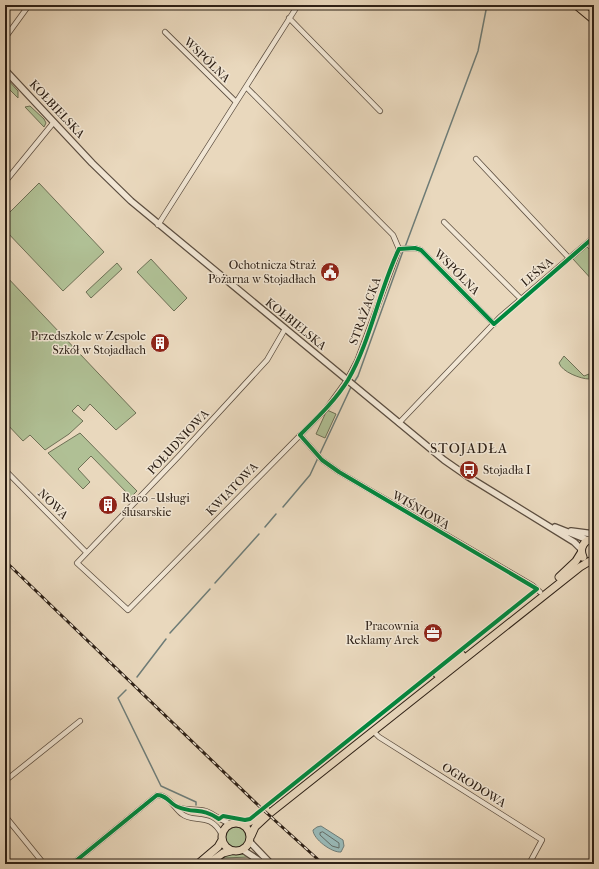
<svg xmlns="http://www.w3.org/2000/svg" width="599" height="869" font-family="'IM FELL French Canon',serif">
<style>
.green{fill:#b0c095;stroke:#6e7056}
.water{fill:#99b9b7;stroke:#6e7c77}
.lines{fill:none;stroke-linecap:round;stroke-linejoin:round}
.shore{stroke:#636c66;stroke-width:1}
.stream{stroke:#6e7c77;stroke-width:1.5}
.minor-casing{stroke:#5c4e40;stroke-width:6}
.tertiary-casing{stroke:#5c4e40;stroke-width:8}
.primary-casing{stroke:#2d2016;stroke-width:9}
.minor{stroke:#f1e6d4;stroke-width:4.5}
.tertiary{stroke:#f1e6d4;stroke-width:5.5}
.primary{stroke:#e9d8bd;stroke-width:7}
.rail-casing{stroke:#2d2016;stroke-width:3}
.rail{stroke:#f1e6d4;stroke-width:1.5;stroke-dasharray:4.5;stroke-linecap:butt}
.cycleway-casing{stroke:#f1e6d4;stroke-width:6}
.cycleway{stroke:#00873e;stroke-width:4}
.labels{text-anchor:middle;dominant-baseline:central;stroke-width:3;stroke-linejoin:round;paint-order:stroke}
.street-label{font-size:12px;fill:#2d2016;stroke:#f1e6d4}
.poi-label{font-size:12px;fill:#2d2016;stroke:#f1e6d4;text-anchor:end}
.quarter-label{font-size:14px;letter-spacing:1px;fill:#2d2016;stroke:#f1e6d4}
</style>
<rect width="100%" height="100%" fill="#e9d8bd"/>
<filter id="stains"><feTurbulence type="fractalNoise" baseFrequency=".005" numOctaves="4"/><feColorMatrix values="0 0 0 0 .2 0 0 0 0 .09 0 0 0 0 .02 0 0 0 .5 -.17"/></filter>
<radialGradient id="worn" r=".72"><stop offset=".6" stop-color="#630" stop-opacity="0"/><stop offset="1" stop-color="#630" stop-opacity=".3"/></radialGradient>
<path class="green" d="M7 79 18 91V98L5 85V80Z
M30 106 44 119 46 123 44 127 25 107Z
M39 183 104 252 63 291 5 230V217Z
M587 247 594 254V282L573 259Z
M151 259 187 298 174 311 137 272Z
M117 263 122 269 91 298 86 292Z
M5 275 136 413 116 430 90 404 84 411 78 405 72 411 83 421 69 434 45 450 30 435 23 441 5 422Z
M564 356 584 376 589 374V379C581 379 562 372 559 363Z
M327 410 336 414 325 438 316 434Z
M80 433 137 491 131 497 91 456 78 469 90 482 83 489 48 453Z
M225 838a11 11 0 1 1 22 0a11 11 0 1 1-22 0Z
M229 854H245L250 857 223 858 222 856Z"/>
<path class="water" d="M321 826 343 840 344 846 341 852C332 853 313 839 313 830L317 827Z"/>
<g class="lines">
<path class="shore" d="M323 832 339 843V848L332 846 320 835V833Z"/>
<path class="stream" d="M405 247 478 51 487 5
M353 384 358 376 403 251
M283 507 310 475 351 387
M265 527 276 514
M215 583 259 534
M170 633 210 589
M137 677 166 639
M126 690 118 698 161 786 196 802V805"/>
<g class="minor-casing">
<path id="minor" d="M289 18 380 111
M165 32 236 102
M5 38 29 5
M246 87 393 235 399 249
M476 159 569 258
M5 182 54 122
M444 222 521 299
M158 225 298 5
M399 249 415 248 421 250 494 324
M285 329 267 360 178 457 77 563 128 610 326 409 347 380 357 361 399 249
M399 423 500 317 594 237
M300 435 322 460 339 472 532 585 540 592
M5 470 86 552
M5 645 7 646
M373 731 379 737 542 840 529 864
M5 781 80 721
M177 807C187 811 196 808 206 811 215 814 221 822 232 824
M5 816 44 864
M72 864 157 795C169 795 174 808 182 814 194 824 210 811 222 835"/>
</g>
<g class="tertiary-casing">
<path id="tertiary" d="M5 70 92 163 131 201 444 460 467 476 574 542 581 549
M555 527 588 540
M571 531 594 534
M250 842 271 864
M243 850 264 864"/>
</g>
<g class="primary-casing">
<path id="primary" d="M576 5 594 20
M583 557C579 548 584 539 594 539
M559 577 576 561 581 553
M437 674 462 655
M222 837a14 14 0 1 1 28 0a14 14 0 1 1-28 0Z
M243 825 253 820 266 810
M251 836 255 827 270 813 580 567 590 561
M198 864 218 847 222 840
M208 864 223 853 231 851"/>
</g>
<use href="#minor" class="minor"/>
<use href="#tertiary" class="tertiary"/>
<use href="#primary" class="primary"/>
<g class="rail-casing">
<path id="rail" d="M5 561 259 806 323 864"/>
</g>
<use href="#rail" class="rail"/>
<g class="cycleway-casing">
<path id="cycleway" d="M72 864 157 795C167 795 170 804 178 807 195 814 202 807 219 819L223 816 245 820 250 819 537 589 339 472 322 460 300 435C317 418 335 401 348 380 371 340 379 290 399 249L415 248 421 250 494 324 594 237"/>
</g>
<use href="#cycleway" class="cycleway"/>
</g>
<defs>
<g id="civic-disc" transform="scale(1)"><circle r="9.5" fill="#8f2418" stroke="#f1e6d4"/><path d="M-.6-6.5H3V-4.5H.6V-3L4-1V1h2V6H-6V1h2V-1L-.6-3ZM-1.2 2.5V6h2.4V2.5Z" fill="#fff"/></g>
<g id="building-disc" transform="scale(1)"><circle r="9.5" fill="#8f2418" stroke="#f1e6d4"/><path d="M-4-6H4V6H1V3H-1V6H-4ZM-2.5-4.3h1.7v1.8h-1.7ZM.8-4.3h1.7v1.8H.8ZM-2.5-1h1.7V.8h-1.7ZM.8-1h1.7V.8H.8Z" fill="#fff"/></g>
<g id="bus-disc" transform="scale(1)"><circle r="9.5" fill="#8f2418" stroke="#f1e6d4"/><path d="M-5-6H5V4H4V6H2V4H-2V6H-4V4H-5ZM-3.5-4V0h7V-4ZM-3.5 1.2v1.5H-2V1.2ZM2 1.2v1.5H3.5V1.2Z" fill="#fff"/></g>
<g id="office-disc" transform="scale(1)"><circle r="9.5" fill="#8f2418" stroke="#f1e6d4"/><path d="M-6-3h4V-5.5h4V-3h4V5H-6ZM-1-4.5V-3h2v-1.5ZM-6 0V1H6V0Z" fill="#fff"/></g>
</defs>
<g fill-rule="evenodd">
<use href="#civic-disc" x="330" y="272"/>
<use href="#building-disc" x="160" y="343"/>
<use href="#bus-disc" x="469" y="470"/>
<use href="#building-disc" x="108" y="505"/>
<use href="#office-disc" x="433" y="633"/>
</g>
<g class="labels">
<g class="street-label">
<text transform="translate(207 60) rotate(44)">WSPÓLNA</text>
<text transform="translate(57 109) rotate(47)">KOŁBIELSKA</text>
<text transform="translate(457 272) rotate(45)">WSPÓLNA</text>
<text transform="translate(537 272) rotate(-40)">LEŚNA</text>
<text transform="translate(365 311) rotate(-70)">STRAŻACKA</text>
<text transform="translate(296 324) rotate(39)">KOŁBIELSKA</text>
<text transform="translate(178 442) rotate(-47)">POŁUDNIOWA</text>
<text transform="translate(232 489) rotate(-46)">KWIATOWA</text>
<text transform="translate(53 504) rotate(45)">NOWA</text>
<text transform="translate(421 510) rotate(30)">WIŚNIOWA</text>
<text transform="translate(474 785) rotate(32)">OGRODOWA</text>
</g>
<g class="poi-label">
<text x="316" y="265">Ochotnicza Straż<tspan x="316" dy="14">Pożarna w Stojadłach</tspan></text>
<text x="146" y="336">Przedszkole w Zespole<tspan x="146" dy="14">Szkół w Stojadłach</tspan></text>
<text x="483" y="470" text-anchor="start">Stojadła I</text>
<text x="122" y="498" text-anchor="start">Raco - Usługi<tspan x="122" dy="14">ślusarskie</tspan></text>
<text x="419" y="626">Pracownia<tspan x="419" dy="14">Reklamy Arek</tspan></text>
</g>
<g class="quarter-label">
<text x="469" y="448">STOJADŁA</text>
</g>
</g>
<rect width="599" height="869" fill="none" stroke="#e9d8bd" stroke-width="20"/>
<rect x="6" y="6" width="587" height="857" fill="none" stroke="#2d2016" stroke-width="2"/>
<rect x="10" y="10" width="579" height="849" fill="none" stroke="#2d2016"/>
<rect width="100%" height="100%" filter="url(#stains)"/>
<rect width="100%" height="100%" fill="url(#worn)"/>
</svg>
